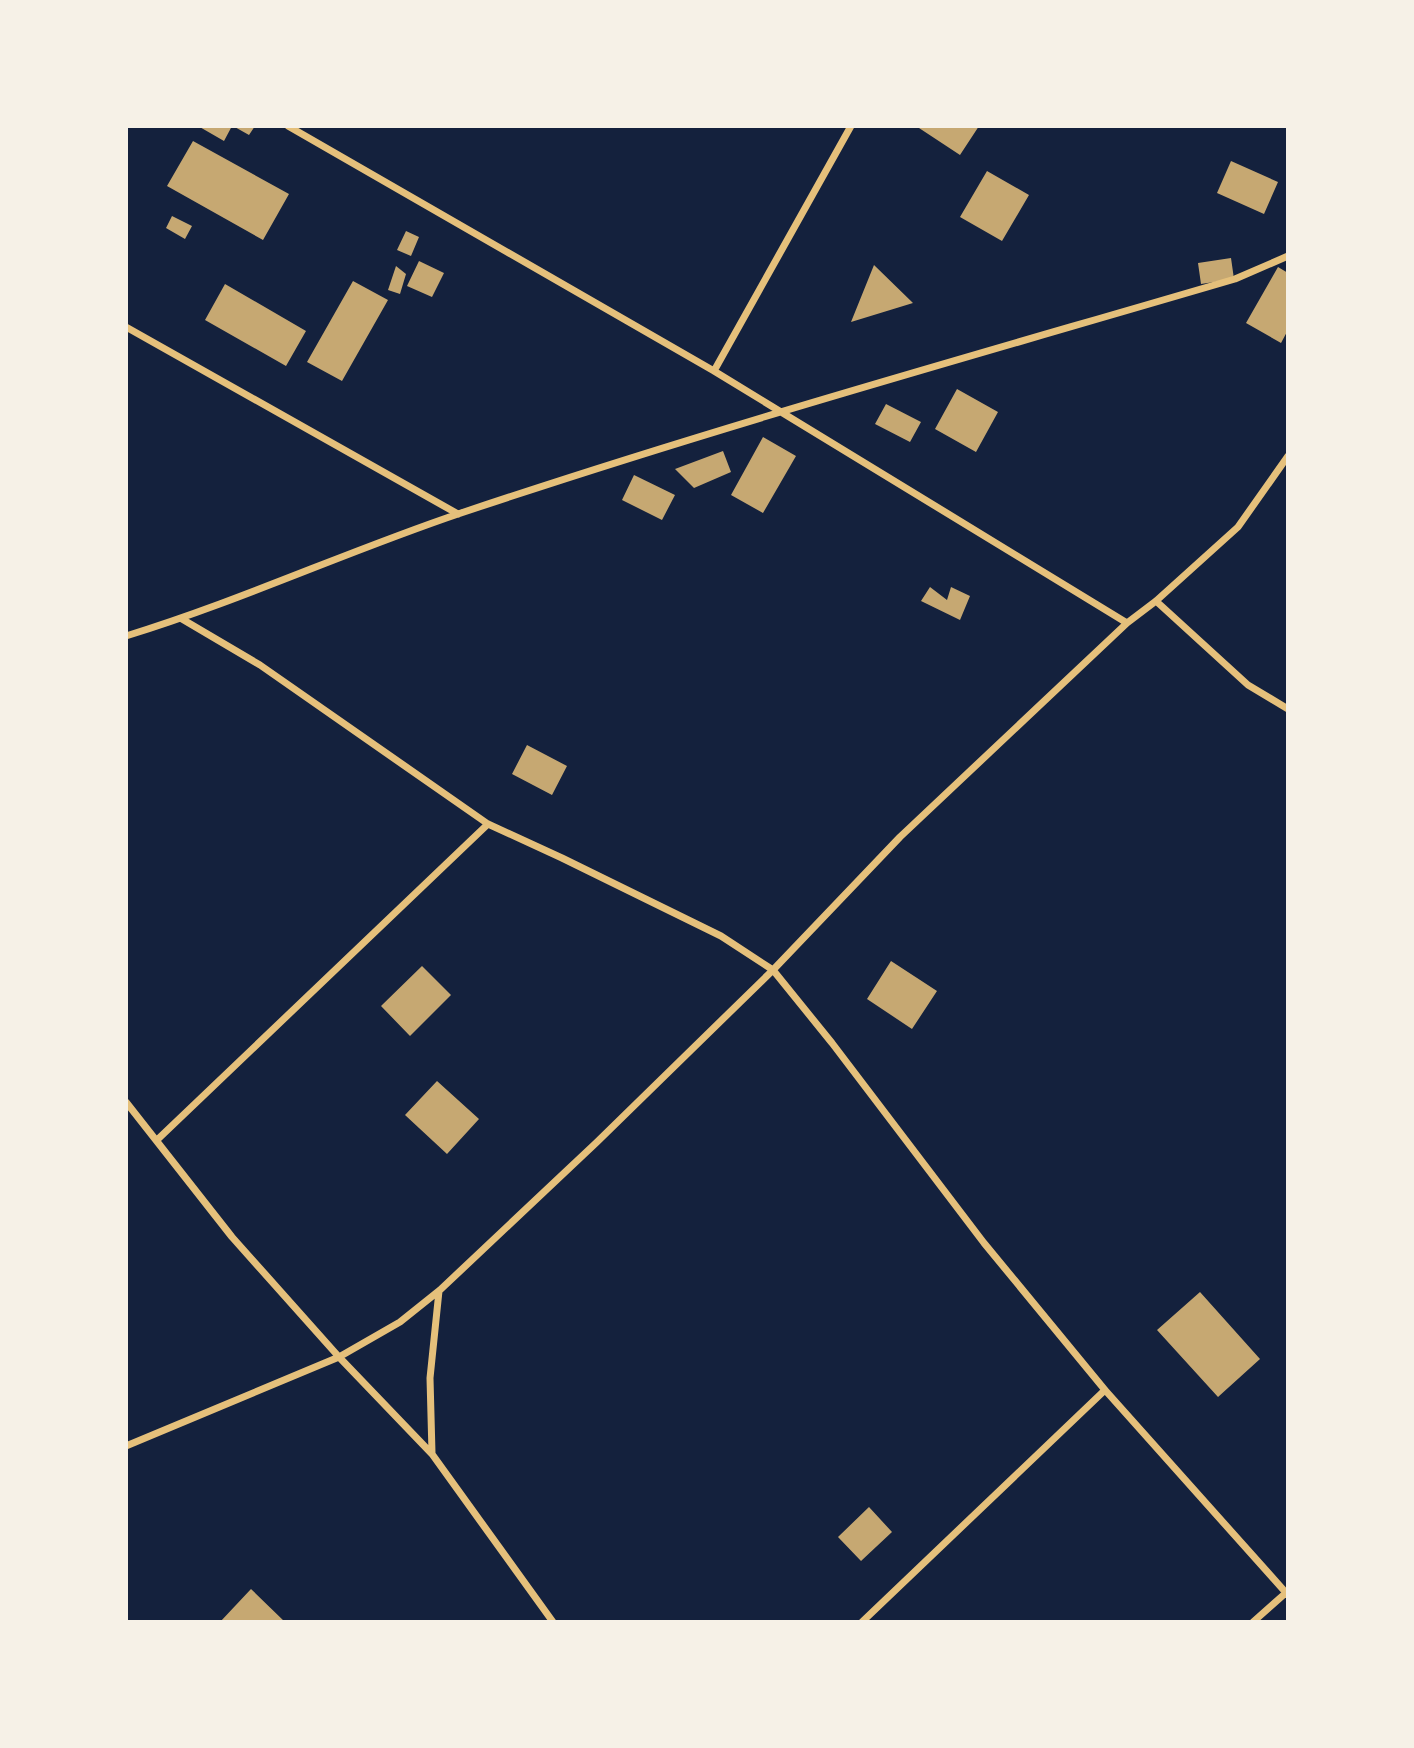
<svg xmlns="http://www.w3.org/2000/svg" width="1414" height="1748" font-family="Barlow,sans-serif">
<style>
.building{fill:#c6a872}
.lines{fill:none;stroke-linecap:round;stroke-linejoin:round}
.minor{stroke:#e5c07b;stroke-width:7}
</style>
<rect width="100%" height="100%" fill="#14213d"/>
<path class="building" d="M198 126H232L224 141Z
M233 126H255L249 135Z
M920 126H979L960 155 919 128Z
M193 141 289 194 263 240 167 186Z
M1231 161 1278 182 1264 214 1217 193Z
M987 171 1029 195 1002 241 960 217Z
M172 216 192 226 185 239 166 228Z
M406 231 419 237 411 256 397 250Z
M1231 258 1234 279 1201 284 1198 263Z
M419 261 444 273 432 297 407 286Z
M874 265 913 303 851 322Z
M396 266 406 274 400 294 388 290Z
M1278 267 1288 273V330L1281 343 1246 323Z
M353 281 388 300 342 381 307 362Z
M225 284 306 331 286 366 205 320Z
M957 389 998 412 976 452 935 429Z
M886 404 921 422 910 442 875 424Z
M763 437 796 456 763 513 731 495Z
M723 451 731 472 694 488 675 469Z
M634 475 675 495 662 520 622 500Z
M930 587 947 600 951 587 970 596 960 620 921 601Z
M527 745 567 766 552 795 512 774Z
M891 961 937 991 912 1029 867 999Z
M422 966 451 995 410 1036 381 1006Z
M437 1081 479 1119 447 1154 405 1115Z
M1200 1292 1260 1359 1218 1397 1157 1330Z
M869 1507 892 1532 861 1561 838 1537Z
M251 1589 285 1622H220Z"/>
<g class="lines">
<path class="minor" d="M288 126 714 371 1127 623
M126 327 458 514
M714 371 851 126
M1156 601 1248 685 1288 709
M182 619 260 665 488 824 562 858 721 936 773 970 832 1043 984 1243 1105 1390 1288 1595
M126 636C240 601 348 551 461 513 717 427 976 355 1235 279L1288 256
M126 1102 232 1237 339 1357 432 1454 553 1622
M157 1140 488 824
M126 1446 339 1357 400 1322 440 1290 597 1142 773 970 900 837 1127 623 1156 601 1238 527 1288 456
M432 1453 430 1378 439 1291
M862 1622 1105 1390
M1253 1622 1288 1591"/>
</g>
<rect width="1414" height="1748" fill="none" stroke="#f6f1e7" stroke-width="256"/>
</svg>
